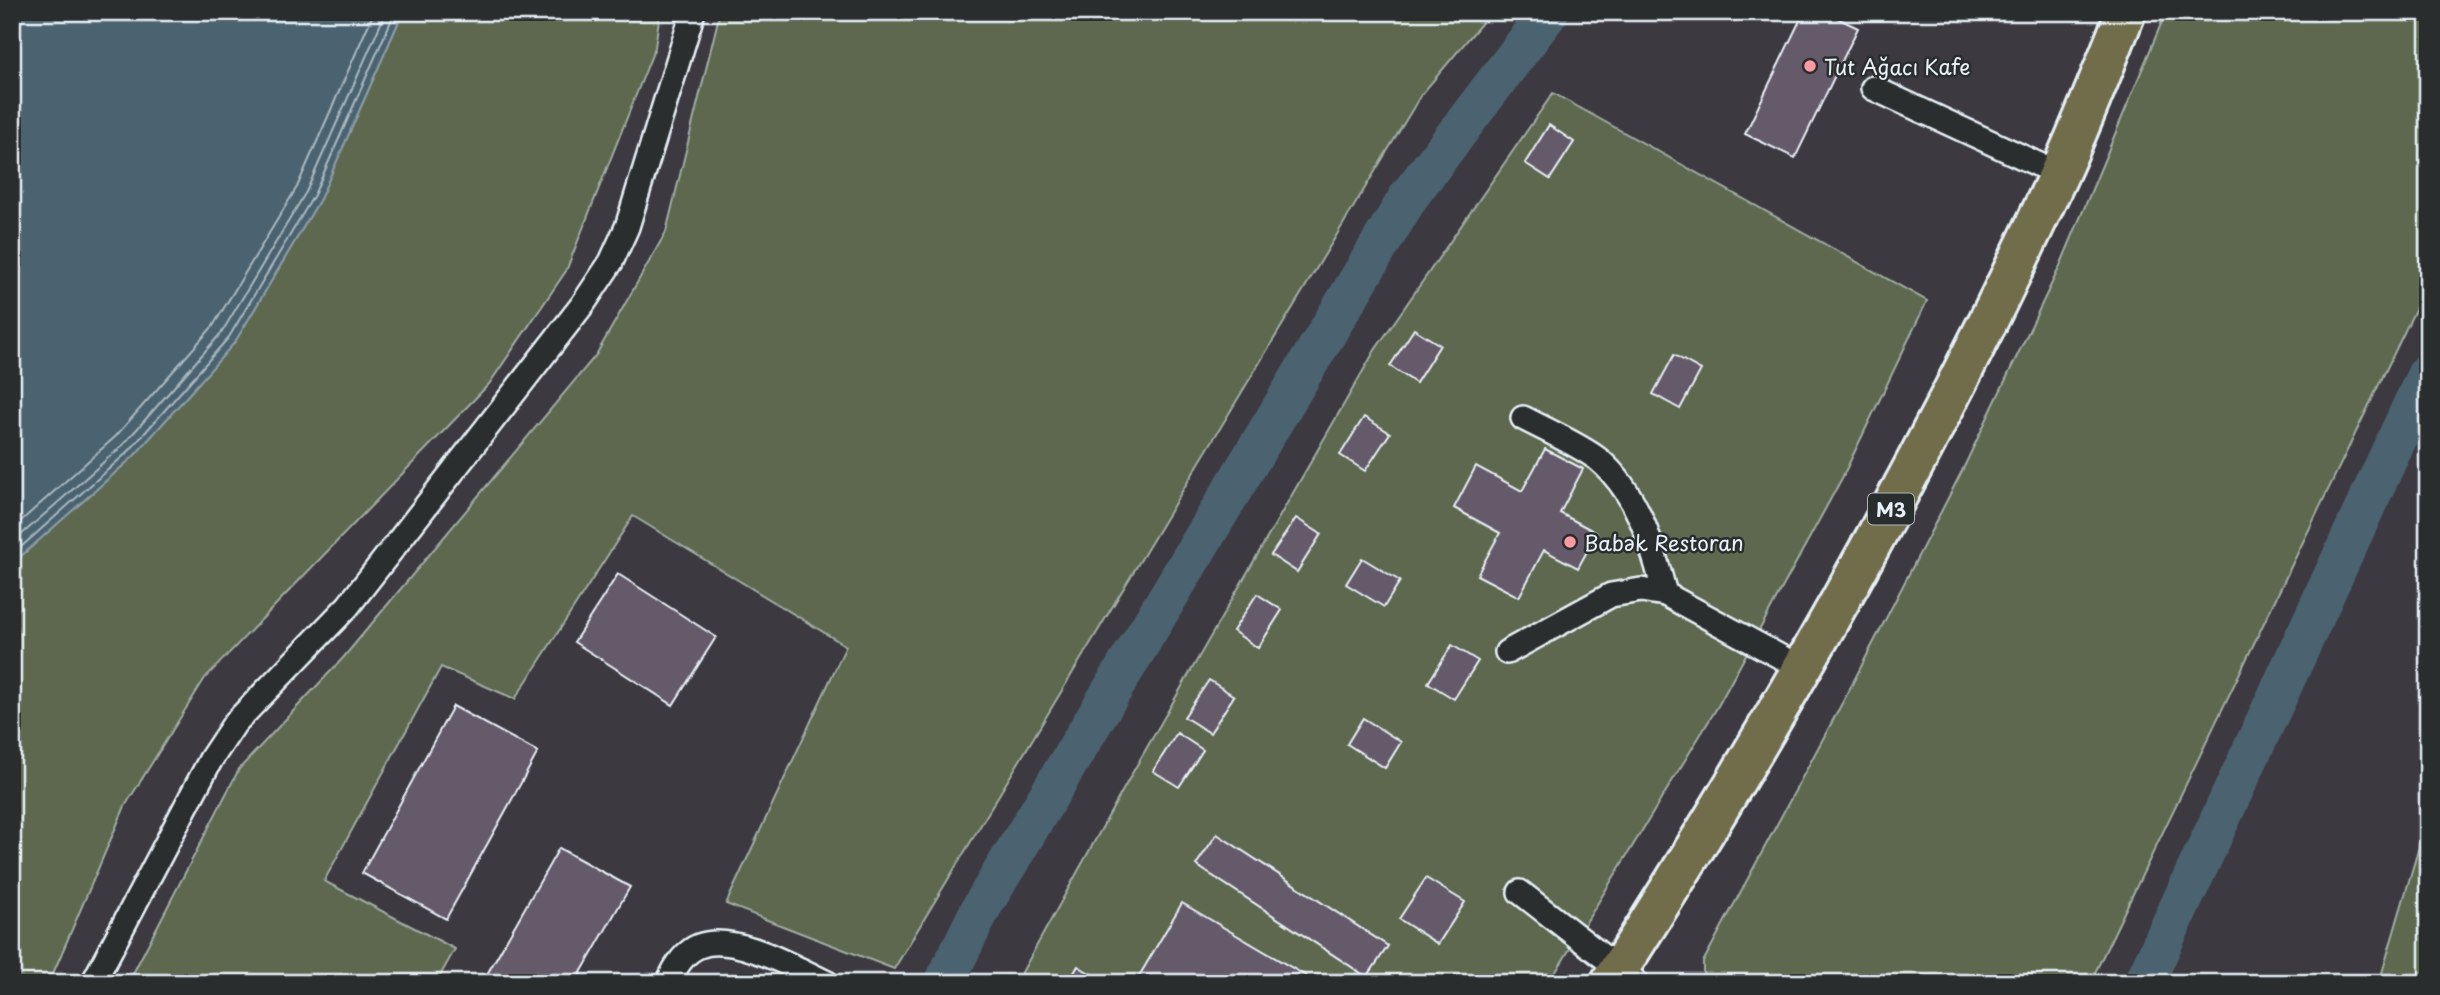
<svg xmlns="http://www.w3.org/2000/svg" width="2440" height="995" font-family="'Playpen Sans',sans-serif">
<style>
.green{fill:#5d684f;stroke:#a2aca4;stroke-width:2}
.water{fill:#4b636f;stroke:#8a9ca6;stroke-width:2}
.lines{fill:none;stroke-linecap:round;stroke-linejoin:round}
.shore{stroke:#a9b8c1;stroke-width:2}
.canal{stroke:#4b636f;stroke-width:40}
.building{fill:#655a6a;stroke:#e8f1f8;stroke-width:2}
.service-casing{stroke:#e8f1f8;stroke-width:28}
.primary-casing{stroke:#e8f1f8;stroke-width:44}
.service{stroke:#2a2d2e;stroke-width:23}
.primary{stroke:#716d4b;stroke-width:38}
.poi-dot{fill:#ff9aa2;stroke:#2a2d2e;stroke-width:2.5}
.labels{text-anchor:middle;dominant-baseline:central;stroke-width:5;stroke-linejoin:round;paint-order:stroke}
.shield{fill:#2a2d2e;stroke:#afb6bb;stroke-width:2}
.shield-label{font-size:19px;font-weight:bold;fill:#e8f1f8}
.poi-label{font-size:21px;fill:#e8f1f8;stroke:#2a2d2e;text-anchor:start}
</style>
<rect width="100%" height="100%" fill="#3c3a40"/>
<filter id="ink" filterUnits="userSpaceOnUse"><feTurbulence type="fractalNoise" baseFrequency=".0143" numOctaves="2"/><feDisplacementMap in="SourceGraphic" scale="14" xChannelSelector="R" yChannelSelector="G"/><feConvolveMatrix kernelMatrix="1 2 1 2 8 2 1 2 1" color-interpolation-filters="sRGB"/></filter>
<g filter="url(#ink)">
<path class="green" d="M403 12H660L655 47 566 271 489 384 205 678 125 806 49 983H12V564L134 456 235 342 320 199Z
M720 12H1491L1421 95 894 969 726 904 846 646 633 516 515 699 441 667 324 881 455 949 436 983H128L239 769 343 658 596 355 666 232Z
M2166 12H2428V283L2090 983H1703V962L1847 694 1962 471 2060 266Z
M1553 93 1927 301 1842 478 1718 706 1549 983H1016L1134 770 1375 350Z
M2428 816V983H2379Z"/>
<path class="water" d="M12 12H403L320 199 235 342 134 456 12 564Z"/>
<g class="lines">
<path class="shore" d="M12 529 115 437 213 326 297 187 374 12
M12 543 123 445 222 332 306 192 386 12
M12 555 129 451 229 337 314 195 395 12"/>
<path class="canal" d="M944 983 981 908 1409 196 1549 12
M2144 983 2428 372"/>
</g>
<path class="building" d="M1804 12H1825L1858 28 1795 158 1745 134Z
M1549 125 1574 142 1550 179 1525 163Z
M1414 329 1440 345 1416 383 1390 366Z
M1674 355 1701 370 1680 409 1653 394Z
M1364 417 1390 433 1365 471 1340 455Z
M1545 449 1583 469 1560 513 1597 533 1578 568 1544 550 1519 597 1477 575 1500 533 1454 508 1476 466 1522 491Z
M1296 518 1321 534 1297 572 1271 555Z
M1362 558 1400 581 1384 607 1346 584Z
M618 574 716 637 673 705 574 642Z
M1257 594 1282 610 1258 648 1233 631Z
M1452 645 1478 661 1454 699 1428 683Z
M1209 680 1234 696 1210 733 1184 717Z
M453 706 538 752 446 919 362 873Z
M1363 718 1401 742 1385 768 1347 744Z
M1177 733 1203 750 1179 787 1153 771Z
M1217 834 1388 946 1367 977 1196 865Z
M559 848 630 887 575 983H482Z
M1426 878 1465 902 1438 944 1399 919Z
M1182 903 1318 983H1135Z
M1078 966 1106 983H1068Z"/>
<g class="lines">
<g class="service-casing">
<path id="service" d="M1873 88 2059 174
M1523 418C1544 429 1582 446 1599 460 1639 494 1652 546 1665 594
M1507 652 1611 595 1641 590 1665 594 1801 668
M1520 892 1637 983
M93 983 211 759 235 723 348 606 583 304 611 262 627 227 693 12
M668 983C674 969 684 952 699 946 734 932 795 968 827 983"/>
</g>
<g class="primary-casing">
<path id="primary" d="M1610 983C1777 724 1928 455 2058 176 2083 122 2104 67 2126 12"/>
</g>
<use href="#service" class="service"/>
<use href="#primary" class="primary"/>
</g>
</g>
<g class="poi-dot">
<circle cx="1810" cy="66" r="7"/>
<circle cx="1570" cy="542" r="7"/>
</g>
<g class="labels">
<rect class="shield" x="1868" y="493.5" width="46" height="31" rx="5"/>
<g class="shield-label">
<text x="1891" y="509">M3</text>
</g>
<g class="poi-label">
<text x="1824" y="66">Tut Ağacı Kafe</text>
<text x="1584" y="542">Babək Restoran</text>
</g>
</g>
<rect width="2440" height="995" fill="none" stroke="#2a2d2e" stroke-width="42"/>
<rect x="21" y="21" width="2398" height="953" fill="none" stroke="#e8f1f8" stroke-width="2.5" filter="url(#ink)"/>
</svg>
